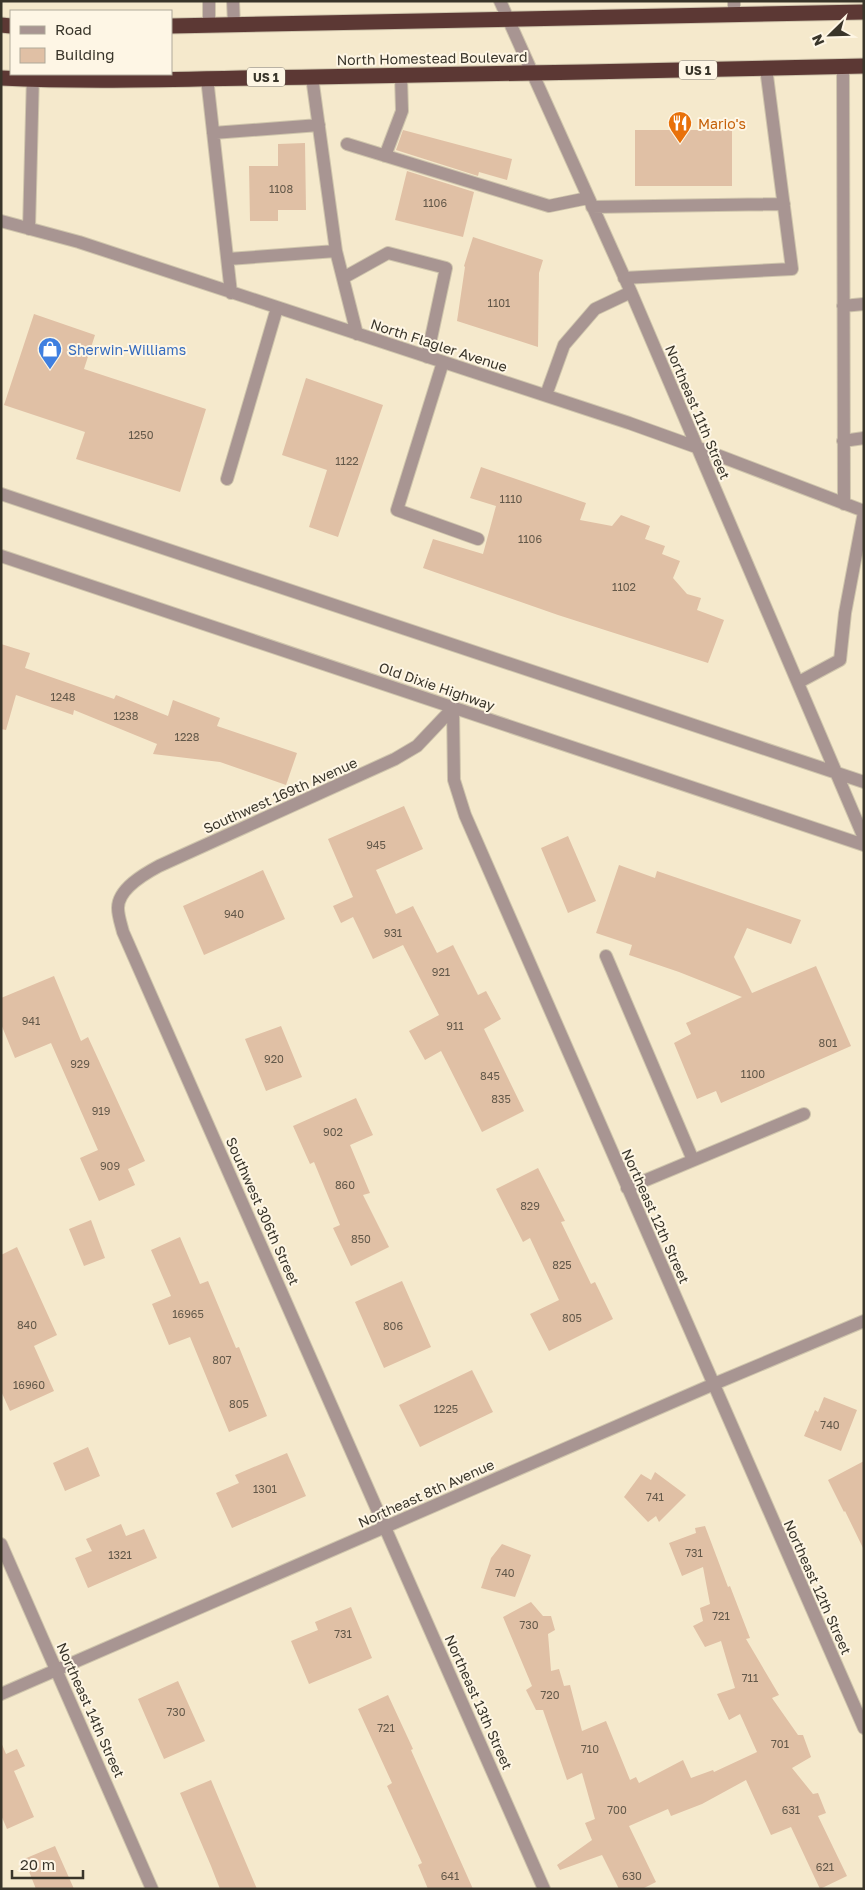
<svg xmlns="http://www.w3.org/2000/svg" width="865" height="1890" font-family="'Golos Text',sans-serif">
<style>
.building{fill:#e0c0a5}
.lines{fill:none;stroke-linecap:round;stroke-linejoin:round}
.minor-casing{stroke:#cfc5ac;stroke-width:14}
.highway-casing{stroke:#cfc5ac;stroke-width:17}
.minor{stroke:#a89592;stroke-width:12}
.highway{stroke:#5c3834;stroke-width:15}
.labels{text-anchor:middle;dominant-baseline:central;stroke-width:4;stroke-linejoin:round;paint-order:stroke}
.number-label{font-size:11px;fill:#635849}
.shield{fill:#fef6e5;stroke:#746f62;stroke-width:1}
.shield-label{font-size:12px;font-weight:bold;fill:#39352a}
.street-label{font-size:14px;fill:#39352a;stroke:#fef6e5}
.food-label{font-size:14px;fill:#c56008;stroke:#fef6e5;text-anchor:start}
.shop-label{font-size:14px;fill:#366cbe;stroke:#fef6e5;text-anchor:start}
</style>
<rect width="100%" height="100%" fill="#f5e9cc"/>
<path class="building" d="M403 130 512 159 507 180 479 172 478 176 396 150Z
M635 130H732V186H635Z
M305 143 306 210H278V221H250L249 166H278V144Z
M407 171 474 192 463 237 395 220Z
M473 237 543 260 539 273 538 347 457 321 465 267 464 266Z
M34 314 95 335 84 369 206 409 180 492 76 459 85 432 4 405Z
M306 378 383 405 338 537 309 527 327 470 282 455Z
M481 467 586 503 580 520 612 526 621 515 650 526 645 539 665 546 662 554 680 561 673 578 687 594 701 598 697 610 724 620 708 663 558 615 423 568 433 539 483 554 496 506 470 498Z
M1 644 30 653 25 668 114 699 116 695 168 716 173 700 220 718 217 726 297 753 286 785 220 762 153 754 157 744 74 710 73 715 16 695 6 730 1 729Z
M404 806 423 849 376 870 396 914 413 906 437 953 453 945 478 995 486 991 501 1019 484 1029 524 1111 482 1132 441 1051 425 1060 409 1031 439 1015 403 945 373 959 353 917 341 923 333 906 353 897 328 839Z
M568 836 596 901 568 913 541 848Z
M619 865 655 878 657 871 801 920 791 944 747 928 734 957 752 993 816 966 851 1046 721 1103 716 1091 697 1099 674 1043 691 1034 686 1023 742 997 679 972 629 955 632 945 596 933Z
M263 870 285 919 204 955 183 906Z
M54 976 81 1041 88 1037 145 1161 128 1169 135 1185 99 1201 80 1158 98 1150 51 1043 15 1058 1 1024V998Z
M281 1026 302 1077 266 1091 245 1039Z
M356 1098 373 1135 350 1145 370 1193 363 1195 389 1247 351 1266 333 1228 340 1225 314 1162 310 1164 293 1126Z
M538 1168 565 1221 561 1222 591 1284 595 1282 613 1319 549 1351 530 1314 559 1300 530 1238 523 1242 496 1189Z
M91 1220 105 1258 84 1266 69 1229Z
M180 1237 200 1284 208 1281 236 1348 239 1347 267 1416 229 1432 190 1337 169 1345 152 1304 171 1296 151 1250Z
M17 1247 57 1335 34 1346 54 1391 10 1411 1 1391V1255Z
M402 1281 431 1347 384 1368 355 1302Z
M472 1370 493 1412 420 1447 399 1405Z
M824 1397 857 1410 841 1451 804 1436 815 1410 818 1412Z
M88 1447 100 1476 65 1491 53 1463Z
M287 1453 306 1496 232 1528 216 1493 239 1483 235 1475Z
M864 1461V1550L845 1511 844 1512 828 1480Z
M655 1472 686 1495 659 1522 656 1516 648 1522 624 1497 641 1474 651 1480Z
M121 1524 126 1536 144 1529 157 1558 88 1588 75 1558 92 1551 86 1539Z
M705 1526 728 1587 730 1586 750 1638 746 1639 779 1695 772 1698 798 1735H803L811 1757 792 1768 813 1794 818 1793 826 1813 818 1816 847 1876 820 1889 791 1827 771 1835 746 1780 702 1804 671 1816 668 1809 629 1826 656 1882 642 1889H619L602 1855 560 1870 557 1865 592 1840 585 1823 595 1819 582 1773 567 1780 543 1710H536L526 1690 532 1686 503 1617 531 1602 543 1616H551L555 1630 548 1634 551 1671 559 1669 564 1686 570 1685 582 1731 606 1721 630 1780 636 1777 639 1783 683 1760 691 1778 713 1770 714 1772 757 1752 740 1714 729 1720 717 1694 735 1688 721 1641 705 1647 693 1626 703 1621 700 1608 710 1604 703 1567 682 1576 669 1543 696 1533 695 1528Z
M502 1544 531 1555 515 1597 481 1588 491 1558Z
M351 1607 372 1658 309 1684 291 1641 318 1630 315 1622Z
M178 1681 205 1741 164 1759 138 1699Z
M388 1695 413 1749 411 1750 473 1889H428L418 1865 422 1863 387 1786 392 1783 358 1709Z
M1 1742 6 1754 17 1749 25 1766 14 1771 34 1817 7 1829 1 1815Z
M211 1780 232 1830 257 1889H220L211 1866 180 1793Z
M55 1846 74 1889H36L24 1859Z"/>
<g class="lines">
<g class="minor-casing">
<path id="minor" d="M209 1V26
M233 1 234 25
M500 1 631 292 864 838
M734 1V15
M843 67 844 504
M312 77 336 251
M207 78 231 293
M213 133 319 125
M347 144 549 206 588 198
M385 156 402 111 401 76
M592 207 784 204
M1 221 79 242 629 423 696 447 864 511
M29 229 33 74
M228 259 336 251 357 334
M343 278 388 253 446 268 427 357
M624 278 792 269 766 68
M843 306 864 304
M443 362 397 510 478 539
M546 395 564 345 595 309 631 292
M843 441 864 438
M227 479 277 308
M1 494 864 782
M1 556 864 845
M799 682 840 660 845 613 864 512
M453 708 417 746 395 759 159 866C144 874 118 889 118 908 118 916 121 924 123 932L544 1889
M453 708 454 780 465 815 864 1728
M606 956 693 1160
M627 1188 804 1114
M1 1544 152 1889
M1 1694 714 1384 864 1321"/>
</g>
<g class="highway-casing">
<path id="highway" d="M1 25 11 26
M171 26 864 12
M1 78C105 83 209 78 313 77 497 74 680 70 864 66"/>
</g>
<use href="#minor" class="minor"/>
<use href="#highway" class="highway"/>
</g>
<defs>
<g id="restaurant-pin" transform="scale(1.25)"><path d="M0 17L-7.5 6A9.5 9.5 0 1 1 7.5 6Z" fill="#e8710a" stroke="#fef6e5"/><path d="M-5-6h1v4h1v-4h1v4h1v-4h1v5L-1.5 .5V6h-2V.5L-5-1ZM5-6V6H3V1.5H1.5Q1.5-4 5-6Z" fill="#fff"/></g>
<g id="shop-pin" transform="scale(1.25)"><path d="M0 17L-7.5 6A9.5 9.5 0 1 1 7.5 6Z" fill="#3f7fe0" stroke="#fef6e5"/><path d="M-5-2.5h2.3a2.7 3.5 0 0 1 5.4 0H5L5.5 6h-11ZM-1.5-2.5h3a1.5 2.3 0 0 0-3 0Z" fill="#fff"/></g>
</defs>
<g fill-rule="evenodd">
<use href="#restaurant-pin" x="680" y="123"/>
<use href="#shop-pin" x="50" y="349"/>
</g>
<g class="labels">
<g class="number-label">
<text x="281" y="188">1108</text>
<text x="435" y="202">1106</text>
<text x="499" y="302">1101</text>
<text x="141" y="434">1250</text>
<text x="347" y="460">1122</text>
<text x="511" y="498">1110</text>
<text x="530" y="538">1106</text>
<text x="624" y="586">1102</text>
<text x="63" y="696">1248</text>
<text x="126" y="715">1238</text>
<text x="187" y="736">1228</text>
<text x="376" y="844">945</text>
<text x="234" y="913">940</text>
<text x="393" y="932">931</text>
<text x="441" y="971">921</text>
<text x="31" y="1020">941</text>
<text x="455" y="1025">911</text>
<text x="828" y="1042">801</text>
<text x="274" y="1058">920</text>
<text x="80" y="1063">929</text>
<text x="753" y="1073">1100</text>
<text x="490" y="1075">845</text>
<text x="501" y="1098">835</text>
<text x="101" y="1110">919</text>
<text x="333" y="1131">902</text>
<text x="110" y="1165">909</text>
<text x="345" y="1184">860</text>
<text x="530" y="1205">829</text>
<text x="361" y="1238">850</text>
<text x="562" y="1264">825</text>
<text x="188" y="1313">16965</text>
<text x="572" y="1317">805</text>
<text x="27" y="1324">840</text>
<text x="393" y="1325">806</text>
<text x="222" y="1359">807</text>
<text x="29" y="1384">16960</text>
<text x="239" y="1403">805</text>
<text x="446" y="1408">1225</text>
<text x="830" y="1424">740</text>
<text x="265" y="1488">1301</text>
<text x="655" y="1496">741</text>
<text x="694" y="1552">731</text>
<text x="120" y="1554">1321</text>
<text x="505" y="1572">740</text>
<text x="721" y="1615">721</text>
<text x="529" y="1624">730</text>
<text x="343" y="1633">731</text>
<text x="750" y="1677">711</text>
<text x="550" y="1694">720</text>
<text x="176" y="1711">730</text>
<text x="386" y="1727">721</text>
<text x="780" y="1743">701</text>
<text x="590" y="1748">710</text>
<text x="617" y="1809">700</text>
<text x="791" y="1809">631</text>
<text x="825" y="1866">621</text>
<text x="450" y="1875">641</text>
<text x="632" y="1875">630</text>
</g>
<g class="shield">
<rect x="679" y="60.5" width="38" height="19" rx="4"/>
<rect x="247" y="67.5" width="38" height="19" rx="4"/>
</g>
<g class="shield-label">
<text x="698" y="70">US 1</text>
<text x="266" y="77">US 1</text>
</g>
<g class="street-label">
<text transform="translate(432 58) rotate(-1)">North Homestead Boulevard</text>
<text transform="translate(439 345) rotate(18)">North Flagler Avenue</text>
<text transform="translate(698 412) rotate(67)">Northeast 11th Street</text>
<text transform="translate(437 686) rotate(19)">Old Dixie Highway</text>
<text transform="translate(280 795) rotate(-24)">Southwest 169th Avenue</text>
<text transform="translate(263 1211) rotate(66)">Southwest 306th Street</text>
<text transform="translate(656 1216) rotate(66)">Northeast 12th Street</text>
<text transform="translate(426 1493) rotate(-24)">Northeast 8th Avenue</text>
<text transform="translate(818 1587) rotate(66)">Northeast 12th Street</text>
<text transform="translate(479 1702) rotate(66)">Northeast 13th Street</text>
<text transform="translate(91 1710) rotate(66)">Northeast 14th Street</text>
</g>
<g class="food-label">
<text x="698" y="123">Mario's</text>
</g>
<g class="shop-label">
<text x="68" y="349">Sherwin-Williams</text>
</g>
</g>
<rect width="865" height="1890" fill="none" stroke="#39352a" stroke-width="5"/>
<rect x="10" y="10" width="162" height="65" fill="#fef6e5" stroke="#afa99a"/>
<rect x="20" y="26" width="25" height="8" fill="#a89592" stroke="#afa99a"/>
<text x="55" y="35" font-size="15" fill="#39352a">Road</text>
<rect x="20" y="48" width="25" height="15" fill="#e0c0a5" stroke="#afa99a"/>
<text x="55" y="60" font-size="15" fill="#39352a">Building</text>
<g transform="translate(830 35) rotate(247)" stroke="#fef6e5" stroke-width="4" paint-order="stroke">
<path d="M0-4L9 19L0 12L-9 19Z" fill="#39352a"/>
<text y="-8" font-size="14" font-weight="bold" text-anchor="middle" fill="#39352a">N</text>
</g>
<path d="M12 1870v8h71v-8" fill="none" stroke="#39352a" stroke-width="2.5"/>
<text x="20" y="1870" font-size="15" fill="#39352a" stroke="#fef6e5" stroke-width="4" paint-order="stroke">20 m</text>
</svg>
